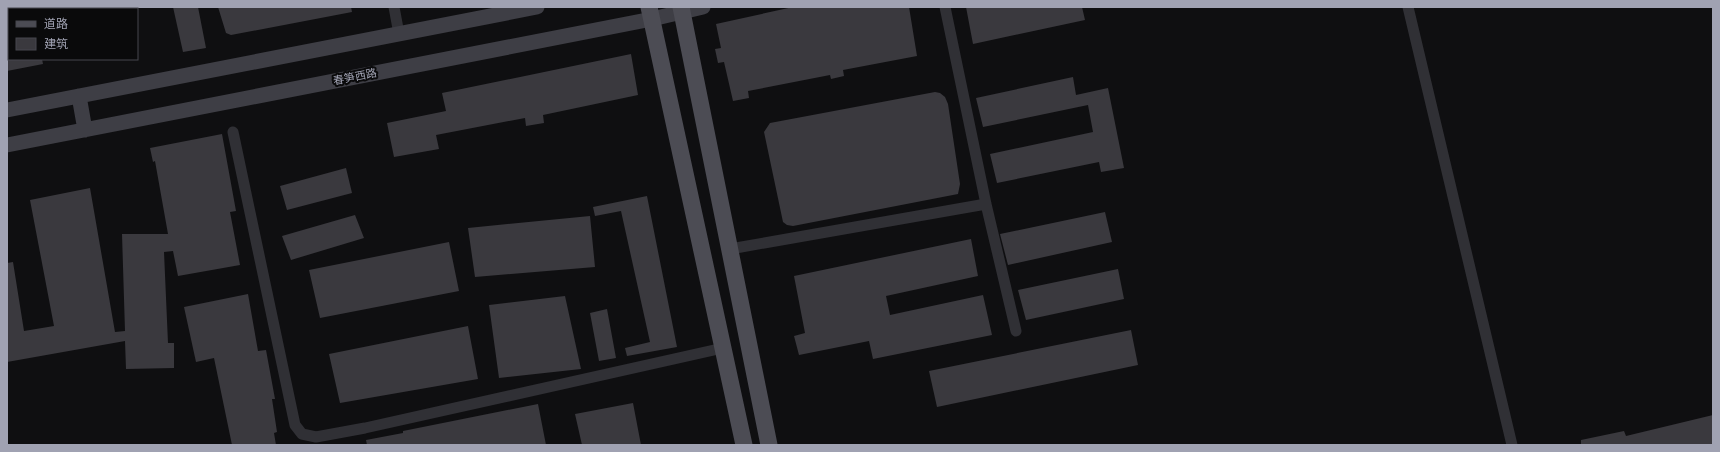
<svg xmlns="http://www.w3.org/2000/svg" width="1720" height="452" font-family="Raleway,'Noto Sans SC',sans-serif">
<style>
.building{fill:#3a393e}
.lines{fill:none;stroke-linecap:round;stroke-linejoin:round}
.minor{stroke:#303035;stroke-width:11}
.secondary{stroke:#3e3e45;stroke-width:15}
.primary{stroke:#4c4c54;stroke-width:17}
.labels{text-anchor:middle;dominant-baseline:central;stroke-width:4;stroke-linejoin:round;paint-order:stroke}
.street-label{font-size:11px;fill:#a0a2b2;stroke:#0a0a0b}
</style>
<rect width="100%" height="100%" fill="#0f0f11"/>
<path class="building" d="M173 7H198L206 48 183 52Z
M218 7H351L352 12 231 35 226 33Z
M793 7H909L917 56 843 70 844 76 831 79 830 75 748 91 749 98 733 101 724 62 718 63 715 49 721 48 716 24Z
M966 7H1082L1085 20 973 44Z
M631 54 638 95 543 115 544 123 526 126 525 118 436 135 439 149 394 157 387 123 446 111 442 93Z
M7 59H42L43 64 7 71Z
M1073 77 1076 95 1108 88 1124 168 1101 172 1099 162 997 183 990 154 1093 132 1088 105 983 127 976 98Z
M935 92 940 93 945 97 948 104 960 184 958 194 793 226 787 225 783 222 764 132 770 123Z
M222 134 236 211 230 212 240 265 178 276 173 251 164 252 168 343H174V368L126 369 125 341 7 362V263L13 262 24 331 54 326 30 200 90 188 115 332 125 331 122 234H168L155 161 153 162 150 148Z
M346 168 352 193 287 210 280 186Z
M647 196 677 347 627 356 625 348 650 342 621 211 595 216 593 207Z
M1105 212 1112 242 1008 265 1000 234Z
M355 215 364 238 291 260 282 236Z
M590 216 595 267 475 277 468 228Z
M971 239 978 276 886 296 890 315 983 295 992 335 873 359 869 341 799 355 794 336 805 333 794 276Z
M449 242 459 291 320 318 309 270Z
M1118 269 1124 299 1026 320 1018 290Z
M248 294 258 351 266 350 275 399H272L277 432 274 433 276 445H232L214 358 196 362 184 307Z
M565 296 581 369 499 378 489 305Z
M607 309 616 358 599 361 590 313Z
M468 326 478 379 340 403 329 354Z
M1131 330 1138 365 937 407 929 371Z
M633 403 641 445H582L575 414Z
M538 404 546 445H367L366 440 403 433V431Z
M1713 415V445H1581V440L1624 431 1626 436Z"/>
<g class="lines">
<path class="minor" d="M394 7 399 34
M945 7 986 204 1016 331
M1408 7 1512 445
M233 132 295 425 302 434 316 437 365 428 723 348
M730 249 986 204"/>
<path class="secondary" d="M79 96 85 130
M7 110 537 7
M7 145 652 19 703 7"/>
<path class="primary" d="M649 7 744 445
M681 7 769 445"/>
</g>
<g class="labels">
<g class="street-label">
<text transform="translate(355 77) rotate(-11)">春笋西路</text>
</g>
</g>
<rect width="1720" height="452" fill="none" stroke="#a0a2b2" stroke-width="16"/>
<rect x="8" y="8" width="130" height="52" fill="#0a0a0b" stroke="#46474e"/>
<rect x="16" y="21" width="20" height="6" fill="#4c4c54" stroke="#46474e"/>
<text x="44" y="28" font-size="12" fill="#a0a2b2">道路</text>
<rect x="16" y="38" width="20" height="12" fill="#3a393e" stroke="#46474e"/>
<text x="44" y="48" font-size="12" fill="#a0a2b2">建筑</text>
</svg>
